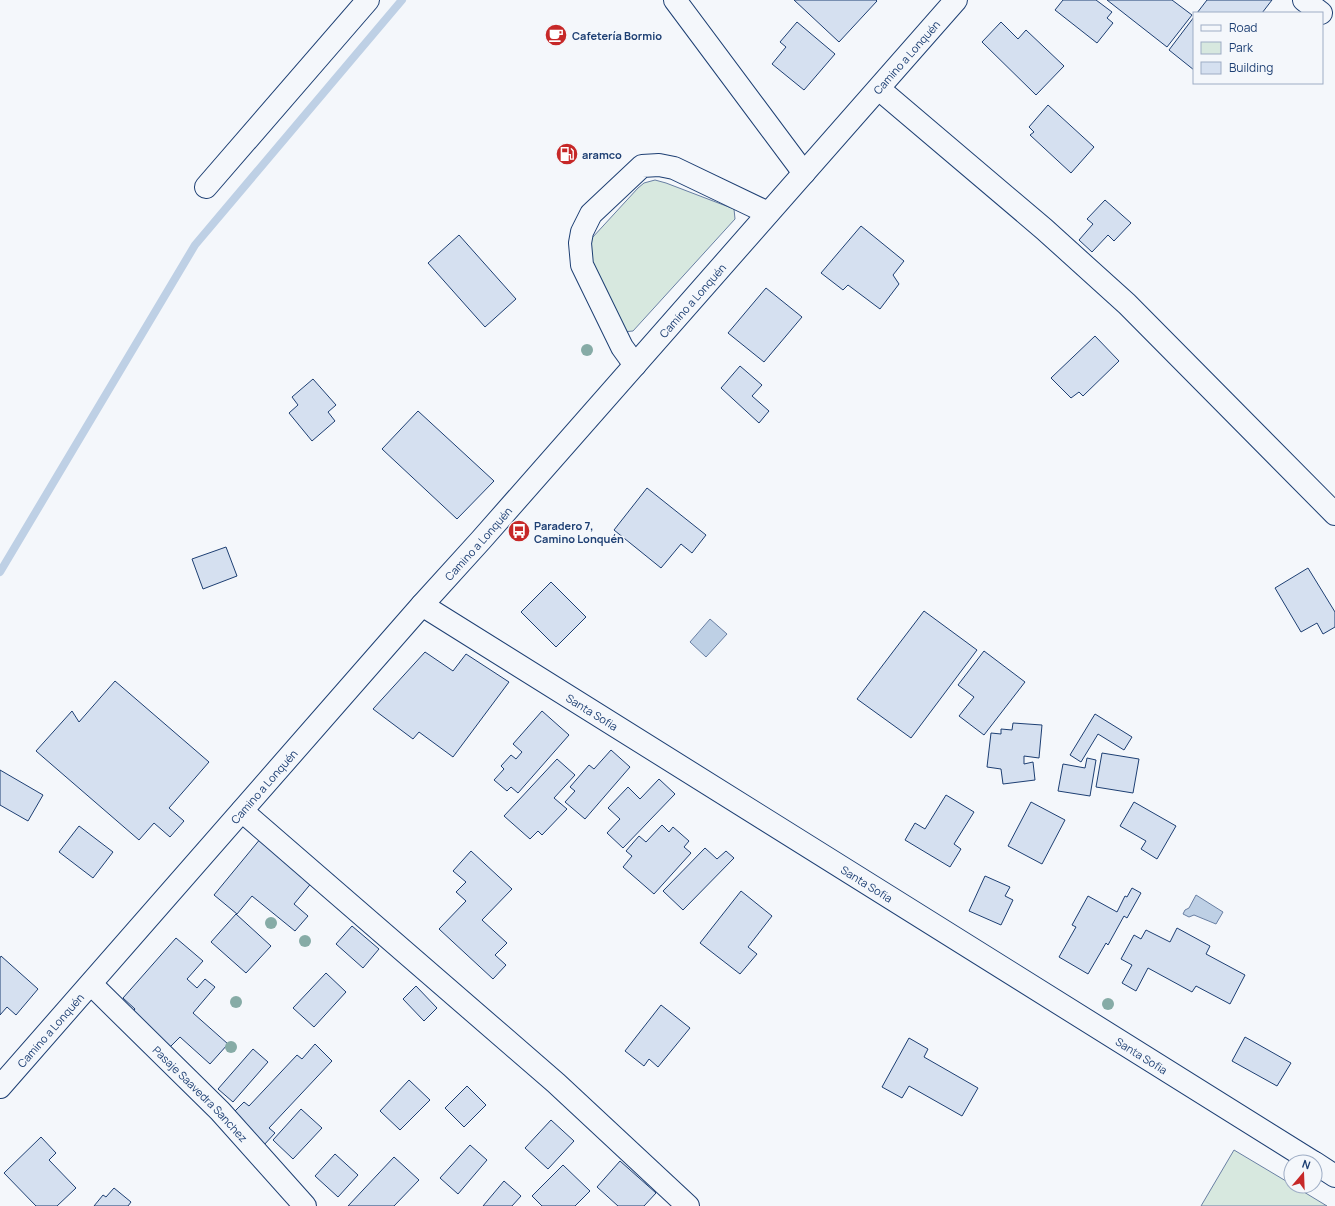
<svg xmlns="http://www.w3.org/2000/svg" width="1335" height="1206" font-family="Manrope,sans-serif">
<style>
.green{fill:#d7e8df;stroke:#687fa3}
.water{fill:#bed0e5;stroke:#687fa3}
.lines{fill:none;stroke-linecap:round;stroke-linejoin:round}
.stream{stroke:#bed0e5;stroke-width:8}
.building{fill:#d5e0f0;stroke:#1d3f73}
.minor-casing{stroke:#1d3f73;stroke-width:24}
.major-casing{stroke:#1d3f73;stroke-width:24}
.minor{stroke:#f4f7fb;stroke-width:22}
.major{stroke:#f4f7fb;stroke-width:22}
.tree{fill:#86aba6}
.labels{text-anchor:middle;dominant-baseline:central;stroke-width:3;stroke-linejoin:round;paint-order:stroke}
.poi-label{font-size:11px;font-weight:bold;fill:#1d3f73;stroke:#f4f7fb;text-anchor:start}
.street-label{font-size:11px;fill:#1d3f73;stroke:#f4f7fb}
</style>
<rect width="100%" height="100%" fill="#f4f7fb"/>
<path class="green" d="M655 180 666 183 734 209 735 219 633 331 622 332 585 250 592 238 638 188 644 183Z
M1234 1150 1291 1184V1186H1294L1327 1206H1201Z"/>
<path class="water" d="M710 619 727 634 706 657 690 642Z
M1196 895 1223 912 1216 924 1194 915 1189 917 1183 914 1185 910 1189 908Z"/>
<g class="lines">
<path class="stream" d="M0 572 195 245 402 0"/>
</g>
<path class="building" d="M794 0H876L877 1 839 42Z
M1063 0H1096L1112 12 1107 18 1113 23 1097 43 1055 10Z
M1107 0H1172L1192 15 1167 47Z
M1207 0H1272L1262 13H1197Z
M1194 17V70L1169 50Z
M797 22 835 54 804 90 772 64 786 47 780 42Z
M1001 22 1018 39 1026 30 1064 66 1036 95 982 42Z
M1048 105 1094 147 1071 173 1030 135 1034 132 1029 127Z
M1105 200 1131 223 1114 241 1108 235 1092 252 1079 240 1093 224 1087 219Z
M861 226 904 261 893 275 899 284 880 309 848 285 843 290 821 273Z
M459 235 516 299 485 327 428 263Z
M766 288 802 317 764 362 728 333Z
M1095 336 1119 361 1083 396 1079 392 1071 398 1051 378Z
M740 366 762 385 752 396 769 411 759 423 721 388Z
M313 379 336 405 328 412 335 421 312 441 289 413 298 405 292 397Z
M418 411 494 481 457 519 382 449Z
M647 488 706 535 692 553 681 544 661 568 614 530Z
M226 547 237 576 203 589 192 559Z
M1308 568 1335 612V627L1323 634 1317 623 1301 632 1275 588Z
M551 582 586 617 556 647 521 612Z
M924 611 977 650 911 738 857 699Z
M984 651 1025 682 984 735 959 716 974 697 958 685Z
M425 652 453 671 466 654 509 682 453 757 419 732 413 739 373 709Z
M115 681 209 762 169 808 184 821 170 837 154 823 139 840 36 751 72 711 79 722Z
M542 711 569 735 518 793 511 787 507 791 494 780 504 769 501 766 511 755 516 759 522 752 513 744Z
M1095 714 1132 737 1124 750 1098 734 1081 762 1070 755Z
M1013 723 1042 725 1039 758 1024 756V764L1033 762 1035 780 1003 784 1001 769 987 767 991 733 1001 734V729L1012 730Z
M611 750 630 767 585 819 565 802 575 791 570 787 589 765 594 769Z
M1102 753 1139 759 1133 793 1096 787Z
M1087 758 1096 760 1090 796 1058 791 1063 764 1085 768Z
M557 759 575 775 554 798 567 809 542 835 538 831 530 839 504 816Z
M0 770 43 795 28 821 0 805Z
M659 779 675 794 623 848 607 833 620 819 608 808 628 787 640 799Z
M946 795 974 812 954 844 961 849 950 867 905 840 915 823 925 829Z
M1031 802 1065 820 1042 864 1008 846Z
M1134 802 1176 826 1157 859 1141 849 1146 841 1120 826Z
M662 825 669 832 673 827 689 841 684 847 691 853 654 894 623 867 632 856 626 851 639 836 646 842Z
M79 826 113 852 93 878 59 852Z
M261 838 313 881 294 904 308 916 295 931 252 896 237 914 214 895Z
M705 848 717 859 726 851 734 858 683 910 663 891Z
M471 851 512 889 482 920 507 943 495 955 506 965 493 979 439 929 466 901 456 892 466 882 453 871Z
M985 876 1010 887 1005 896 1013 900 1001 925 969 911Z
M1132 888 1141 893 1127 918 1124 916 1108 945 1106 943 1088 974 1059 957 1076 927 1072 925 1088 896 1117 912 1125 896 1127 897Z
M741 891 772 916 748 947 757 954 740 974 700 943Z
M236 914 271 946 246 973 211 942Z
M352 926 379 949 363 968 336 944Z
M1177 928 1210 946 1206 954 1245 975 1230 1004 1196 986 1192 992 1148 968 1136 991 1122 983 1132 965 1121 959 1134 935 1141 939 1146 930 1170 942Z
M176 938 203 961 187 979 197 988 205 979 215 987 193 1013 228 1044 210 1064 180 1037 168 1049 130 1015 135 1009 123 998Z
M1 956 38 989 16 1015 7 1007 0 1015V958Z
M326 973 346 992 314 1027 293 1008Z
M416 986 437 1008 424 1021 403 999Z
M661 1005 690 1028 658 1067 649 1059 644 1066 625 1051Z
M1245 1037 1291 1063 1277 1086 1232 1061Z
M909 1038 928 1049 924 1057 978 1088 962 1116 909 1086 902 1098 882 1087Z
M315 1044 332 1061 269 1128 275 1133 263 1146 230 1116 244 1102 249 1106 297 1055 302 1059Z
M253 1049 268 1062 233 1102 218 1089Z
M409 1080 430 1100 400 1130 380 1111Z
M467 1086 486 1105 464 1127 445 1108Z
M301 1109 322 1128 293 1159 273 1140Z
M551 1120 574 1141 548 1169 525 1148Z
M41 1137 56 1153 49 1160 76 1188 57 1206H36L4 1173Z
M470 1145 487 1160 458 1194 440 1178Z
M335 1154 358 1175 338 1197 315 1176Z
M394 1157 419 1180 394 1206H348Z
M620 1161 656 1193 644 1206H618L597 1187Z
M563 1165 590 1191 575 1206H542L532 1196Z
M504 1181 521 1196 512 1206H483Z
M114 1188 131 1202 128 1206H94L103 1195 106 1197Z"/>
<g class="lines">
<g class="minor-casing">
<g id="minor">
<path d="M675 0 804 173"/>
<path d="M1304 0 1321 13"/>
<path d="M879 89 1044 229 1127 304 1335 514"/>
<path d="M206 187 368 0"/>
<path d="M635 365 622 347 582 265 580 243 582 232 591 214 642 166 659 165 674 168 768 213"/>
<path id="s1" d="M422 605 1313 1162"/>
<path d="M242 811 556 1083 688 1206"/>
<path id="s2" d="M91 984 220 1111 305 1206"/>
<path d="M1315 1163 1335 1176"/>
</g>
</g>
<g class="major-casing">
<g id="major">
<path id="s3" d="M0 1087 422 605 481 540 956 0"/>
</g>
</g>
<use href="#minor" class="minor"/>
<use href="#major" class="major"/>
</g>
<g class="tree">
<circle cx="587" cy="350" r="6"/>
<circle cx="271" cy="923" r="6"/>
<circle cx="305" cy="941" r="6"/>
<circle cx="236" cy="1002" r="6"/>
<circle cx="1108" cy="1004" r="6"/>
<circle cx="231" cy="1047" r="6"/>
</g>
<defs>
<g id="cafe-disc" transform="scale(1.15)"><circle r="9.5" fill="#c62828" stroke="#f4f7fb"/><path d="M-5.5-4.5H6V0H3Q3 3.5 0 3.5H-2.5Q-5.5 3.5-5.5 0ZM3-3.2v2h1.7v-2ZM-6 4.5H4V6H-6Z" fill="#fff"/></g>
<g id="fuel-disc" transform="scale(1.15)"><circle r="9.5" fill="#c62828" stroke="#f4f7fb"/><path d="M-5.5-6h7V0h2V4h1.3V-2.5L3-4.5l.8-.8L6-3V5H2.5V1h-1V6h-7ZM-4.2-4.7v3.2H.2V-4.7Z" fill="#fff"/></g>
<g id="bus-disc" transform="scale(1.15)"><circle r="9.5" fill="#c62828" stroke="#f4f7fb"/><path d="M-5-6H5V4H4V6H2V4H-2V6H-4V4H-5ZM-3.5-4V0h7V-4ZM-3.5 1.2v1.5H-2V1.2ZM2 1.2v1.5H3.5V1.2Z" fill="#fff"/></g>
</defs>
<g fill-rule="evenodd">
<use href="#cafe-disc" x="556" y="35"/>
<use href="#fuel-disc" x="567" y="154"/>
<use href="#bus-disc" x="519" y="531"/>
</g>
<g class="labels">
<g class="poi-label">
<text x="572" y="35">Cafetería Bormio</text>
<text x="582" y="154">aramco</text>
<text x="534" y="525">Paradero 7,<tspan x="534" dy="13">Camino Lonquén</tspan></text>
</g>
<g class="street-label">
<text stroke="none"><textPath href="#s3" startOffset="1372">Camino a Lonquén</textPath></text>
<text stroke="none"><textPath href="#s3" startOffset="1048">Camino a Lonquén</textPath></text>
<text stroke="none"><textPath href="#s3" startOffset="724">Camino a Lonquén</textPath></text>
<text stroke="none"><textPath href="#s1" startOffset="201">Santa Sofia</textPath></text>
<text stroke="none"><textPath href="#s3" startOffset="400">Camino a Lonquén</textPath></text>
<text stroke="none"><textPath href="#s1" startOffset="525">Santa Sofia</textPath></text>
<text stroke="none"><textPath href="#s3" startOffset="76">Camino a Lonquén</textPath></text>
<text stroke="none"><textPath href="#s1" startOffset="849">Santa Sofia</textPath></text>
<text stroke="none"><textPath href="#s2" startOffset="155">Pasaje Saavedra Sanchez</textPath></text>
</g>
</g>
<rect x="1193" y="12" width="130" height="72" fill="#f4f7fb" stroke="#9eadc5"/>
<rect x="1201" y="25" width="20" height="6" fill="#f4f7fb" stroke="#9eadc5"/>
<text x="1229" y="32" font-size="12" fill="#1d3f73">Road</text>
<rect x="1201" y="42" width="20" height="12" fill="#d7e8df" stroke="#9eadc5"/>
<text x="1229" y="52" font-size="12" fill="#1d3f73">Park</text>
<rect x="1201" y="62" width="20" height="12" fill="#d5e0f0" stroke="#9eadc5"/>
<text x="1229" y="72" font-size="12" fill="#1d3f73">Building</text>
<g transform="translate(1303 1174) rotate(19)"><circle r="19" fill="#f4f7fb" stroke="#9eadc5"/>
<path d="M0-3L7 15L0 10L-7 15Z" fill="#c62828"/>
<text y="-6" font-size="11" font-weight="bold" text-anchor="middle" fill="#1d3f73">N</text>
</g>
</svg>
